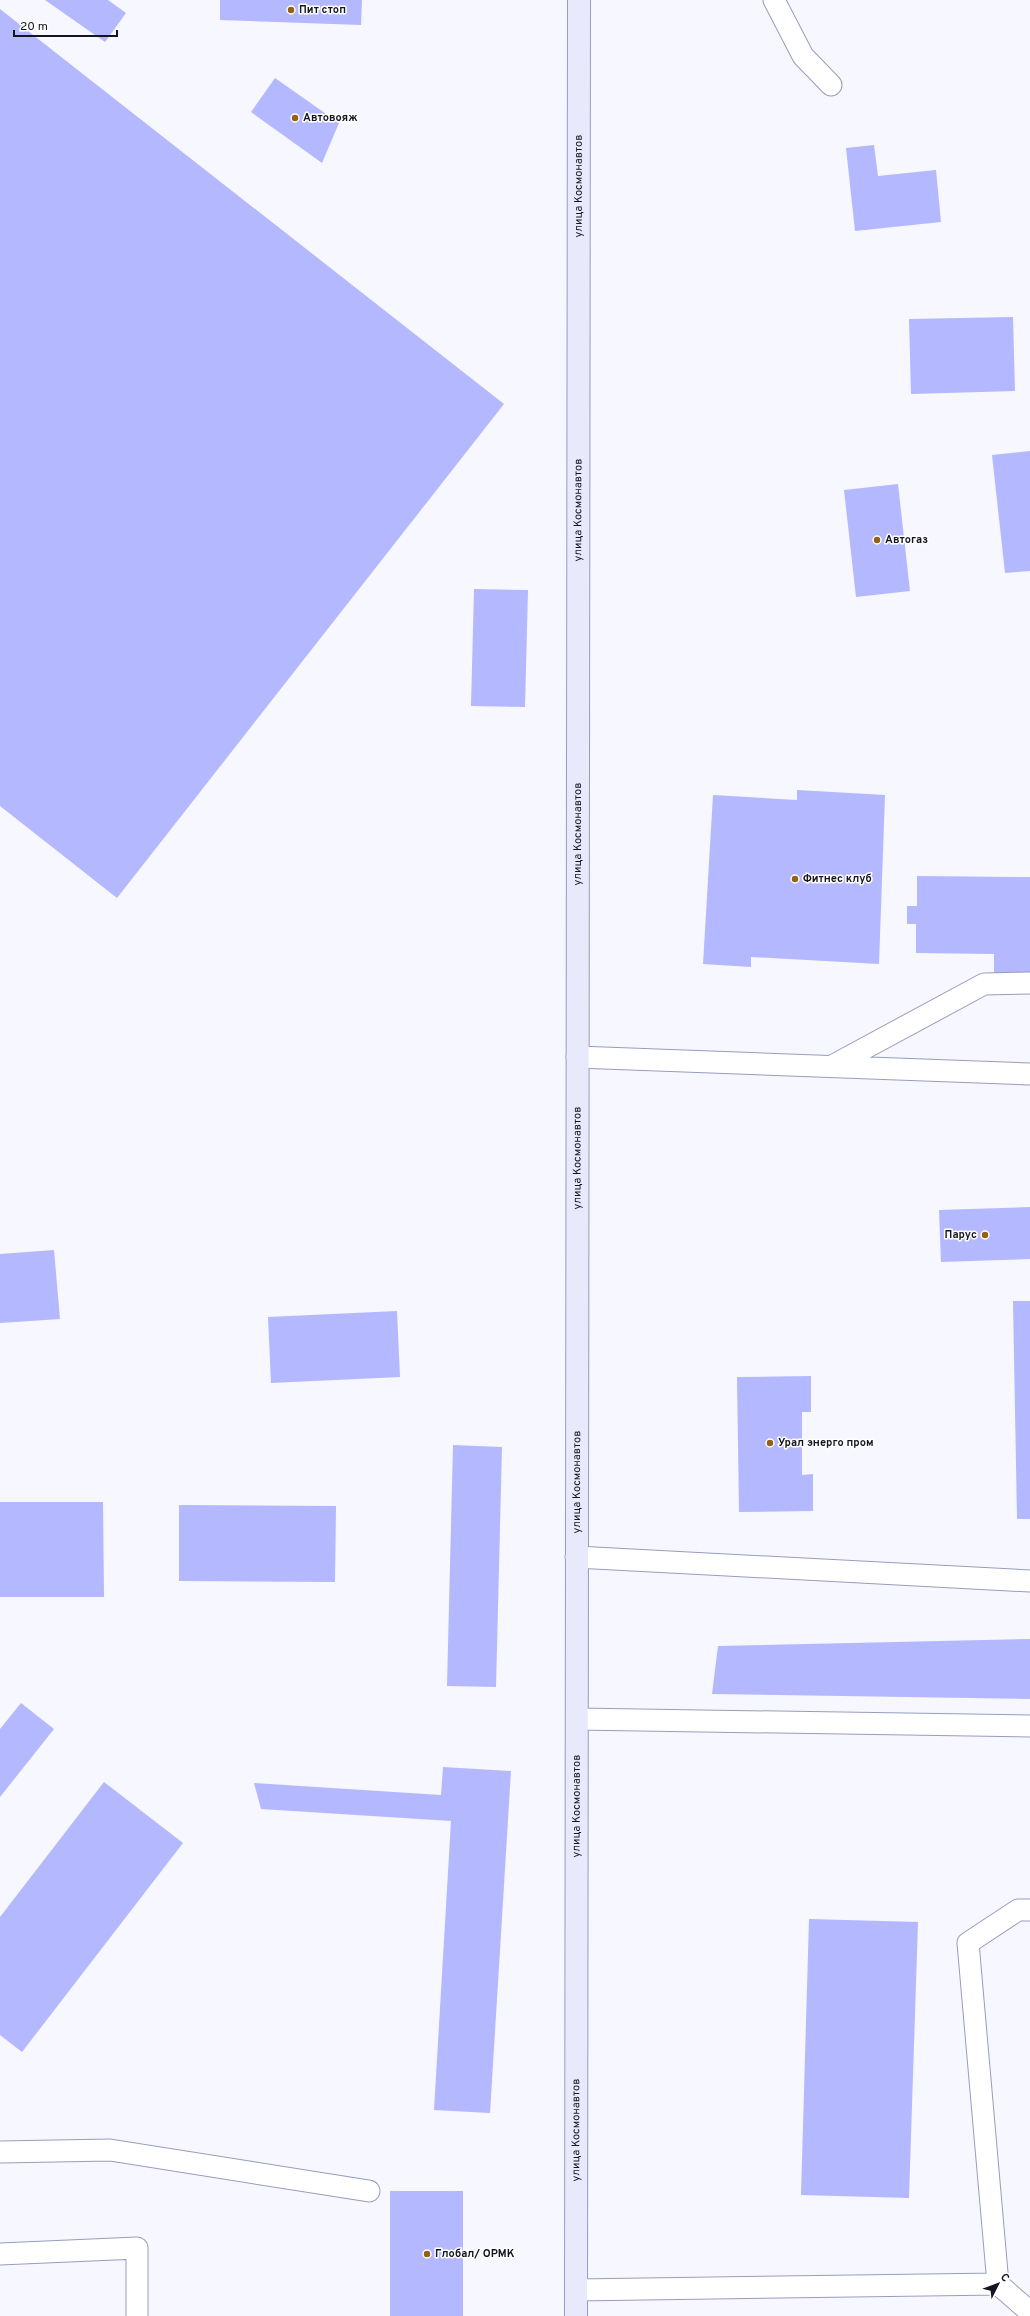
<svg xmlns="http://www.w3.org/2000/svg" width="1030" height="2316" font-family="Overpass,sans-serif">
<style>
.building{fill:#b4b8fe}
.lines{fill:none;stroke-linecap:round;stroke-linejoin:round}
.service-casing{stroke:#999cbe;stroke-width:23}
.secondary-casing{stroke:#999cbe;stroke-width:24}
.service{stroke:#fff;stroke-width:21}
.secondary{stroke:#e8e9fb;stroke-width:22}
.poi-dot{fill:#956215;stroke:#fff;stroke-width:1.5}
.labels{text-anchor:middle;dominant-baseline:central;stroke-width:3;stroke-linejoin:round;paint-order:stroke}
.poi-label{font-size:11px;font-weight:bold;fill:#141521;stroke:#fff;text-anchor:start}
.street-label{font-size:11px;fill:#141521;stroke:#fff}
</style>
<rect width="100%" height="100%" fill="#f6f7ff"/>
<path class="building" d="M45 0H108L126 13 105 42Z
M220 0H362L361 25 220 20Z
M0 9 504 404 117 898 0 806Z
M275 78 339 123 322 163 251 112Z
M874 145 878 176 936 170 941 222 855 231 846 148Z
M1013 317 1015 391 911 394 909 319Z
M1030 451V571L1005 573 992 455Z
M898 484 910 591 856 597 844 490Z
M474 589 528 590 525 707 471 706Z
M797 790 885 795 879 964 751 957V967L703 964 713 795 797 800Z
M917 876 1030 877V975L994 974V954L916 953V924H907V906H917Z
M1030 1207V1259L941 1262 939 1210Z
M54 1250 60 1319 0 1323V1254Z
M1013 1301H1030V1519H1017Z
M397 1311 400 1377 271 1383 268 1317Z
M811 1376V1412H802V1475L813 1474V1511L739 1512 737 1377Z
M453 1445 502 1447 496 1687 447 1686Z
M0 1502H103L104 1597H0Z
M179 1505 336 1506 335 1582 179 1581Z
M1030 1639V1699L712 1694 718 1646Z
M21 1703 54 1729 0 1797V1729Z
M443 1767 511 1771 490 2113 434 2110 451 1821 261 1809 254 1783 441 1795Z
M104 1782 183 1843 22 2052 0 2035V1917Z
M809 1919 918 1922 909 2198 801 2195Z
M390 2191H463V2316H390Z"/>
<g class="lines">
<g class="service-casing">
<path id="service" d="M774 0 803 56 831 85
M577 1057 1030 1074
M832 1066 984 984 1030 983
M576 1557 1030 1581
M577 1719 1030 1726
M0 2152 110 2150 369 2191
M0 2254 137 2248V2316
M998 2284 968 1943 1018 1910H1030
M576 2290 998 2284 1030 2312"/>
</g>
<g class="secondary-casing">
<g id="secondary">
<path id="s1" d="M576 2316 579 0"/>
</g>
</g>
<use href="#service" class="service"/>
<use href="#secondary" class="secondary"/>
</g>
<g class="poi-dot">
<circle cx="291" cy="10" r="4"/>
<circle cx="295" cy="118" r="4"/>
<circle cx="877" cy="540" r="4"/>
<circle cx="795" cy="879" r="4"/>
<circle cx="985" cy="1235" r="4"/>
<circle cx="770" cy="1443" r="4"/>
<circle cx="427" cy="2254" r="4"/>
</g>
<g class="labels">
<g class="poi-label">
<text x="299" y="10">Пит стоп</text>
<text x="303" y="118">Автовояж</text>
<text x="885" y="540">Автогаз</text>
<text x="803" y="879">Фитнес клуб</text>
<text x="977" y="1235" text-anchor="end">Парус</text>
<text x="778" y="1443">Урал энерго пром</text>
<text x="435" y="2254">Глобал/ ОРМК</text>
</g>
<g class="street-label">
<text stroke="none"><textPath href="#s1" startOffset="2130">улица Космонавтов</textPath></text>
<text stroke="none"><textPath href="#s1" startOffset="1806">улица Космонавтов</textPath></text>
<text stroke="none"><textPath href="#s1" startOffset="1482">улица Космонавтов</textPath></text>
<text stroke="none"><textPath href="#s1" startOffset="1158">улица Космонавтов</textPath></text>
<text stroke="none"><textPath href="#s1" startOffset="834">улица Космонавтов</textPath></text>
<text stroke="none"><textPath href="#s1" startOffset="510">улица Космонавтов</textPath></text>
<text stroke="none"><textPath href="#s1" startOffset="186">улица Космонавтов</textPath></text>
</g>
</g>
<g transform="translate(998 2284) rotate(48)" stroke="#ffffff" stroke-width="3" paint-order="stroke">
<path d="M0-3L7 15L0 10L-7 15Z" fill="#141521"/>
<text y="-6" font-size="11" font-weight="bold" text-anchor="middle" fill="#141521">С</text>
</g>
<path d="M14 30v6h103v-6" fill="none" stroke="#141521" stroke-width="2"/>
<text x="20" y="30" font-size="12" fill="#141521" stroke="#ffffff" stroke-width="3" paint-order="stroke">20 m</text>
</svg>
